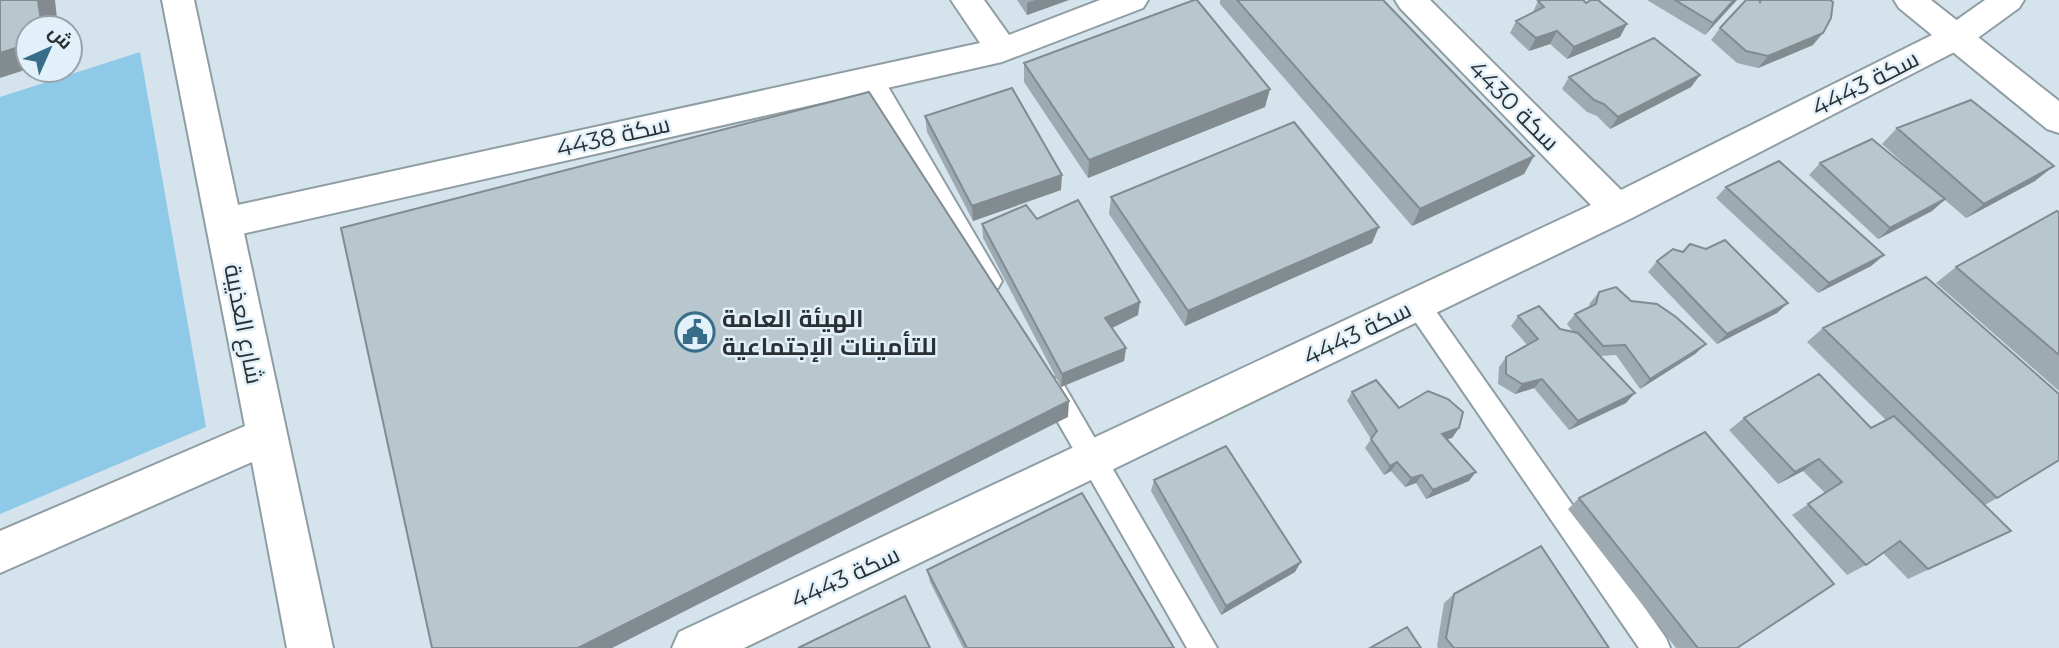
<svg xmlns="http://www.w3.org/2000/svg" width="2059" height="648" font-family="Montserrat,Cairo,sans-serif">
<style>
.green{fill:#8fc9e8}
.lines{fill:none;stroke-linecap:round;stroke-linejoin:round}
.lane-casing{stroke:#8f9da4;stroke-width:4}
.street-casing{stroke:#8f9da4;stroke-width:4}
.secondary-casing{stroke:#8f9da4;stroke-width:4}
.lane{fill:#fff;fill-rule:evenodd}
.street{fill:#fff;fill-rule:evenodd}
.secondary{fill:#fff;fill-rule:evenodd}
.wall{fill:#9eaab1}
.shaded-wall{fill:#818b90}
.building{fill:#b8c6ce;stroke:#818b90;stroke-width:2}
.labels{text-anchor:middle;dominant-baseline:central;stroke-width:5;stroke-linejoin:round;paint-order:stroke}
.street-label{font-size:24px;fill:#2a3033;stroke:#e2f1f9}
.poi-label{font-size:24px;font-weight:bold;fill:#2a3033;stroke:#e2f1f9;text-anchor:start}
</style>
<rect width="100%" height="100%" fill="#d5e4ec"/>
<path class="green" d="M140 52 206 427 0 514V97Z"/>
<g class="lines">
<g class="lane-casing">
<path id="lane" d="M872 71 880 73 998 274 1002 281 998 288 990 291 982 288 861 79 864 73Z
M1417 294 1426 297 1666 638 1670 648H1639L1408 311 1405 304 1408 297Z
M1052 377 1061 380 1217 648H1187L1043 396 1039 388 1043 380Z"/>
</g>
<g class="street-casing">
<path id="street" d="M951 0H984L1009 35 1100 0H1148L1143 8 1002 62 224 238 211 233 206 223 211 213 224 208 980 43Z
M1395 0H1430L1621 190 1944 29 1985 0H2024L2019 8 1968 45 1630 219 744 648H672L679 632 1591 205 1400 8Z"/>
</g>
<g class="secondary-casing">
<path id="secondary" d="M162 0H194L333 648H287L252 462 0 573V531L245 426Z
M1894 0H1931L2059 101V133L2047 129 1899 8Z"/>
</g>
<use href="#lane" class="lane"/>
<use href="#street" class="street"/>
<use href="#secondary" class="secondary"/>
</g>
<path class="wall" d="M1017 0H1069L1027 15Z
M1220 0H1383L1534 156 1524 174 1412 226 1220 4Z
M1647 0H1737L1705 35Z
M1538 1 1620 37 1567 59 1550 44 1529 51 1510 33 1516 21 1533 12Z
M1720 28 1813 45 1758 68 1737 63 1711 40Z
M1024 63 1265 107 1088 178 1024 82Z
M1700 75 1691 87 1610 129 1597 116 1587 112 1562 89 1569 77Z
M925 116 1061 190 973 221 927 132Z
M1897 128 2035 181 1966 218 1945 200 1932 211 1878 239 1809 175 1820 163 1938 194 1882 144Z
M1726 187 1884 255 1871 266 1818 293 1716 198Z
M1111 197 1372 243 1185 326 1109 214Z
M2059 212V391L1936 283 1956 267Z
M1037 219 1138 315 1112 328 1126 348 1124 361 1061 387 983 238 982 224Z
M1657 261 1788 303 1777 313 1717 344 1648 272Z
M1599 292 1631 301 1706 344 1695 354 1640 389 1616 355 1600 356 1626 403 1569 430 1534 388 1515 394 1498 384 1499 367 1506 357 1527 345 1511 326 1518 316 1560 329 1573 332 1567 324 1575 314 1589 307 1590 303Z
M1823 328 1997 498 1985 505 2011 531 1908 579 1883 553 1866 565 1847 575 1792 515 1825 493 1803 471 1778 484 1729 430 1744 418 1871 428 1886 420 1807 342Z
M1352 392 1459 428 1452 438 1447 439 1469 481 1426 499 1416 483 1405 487 1391 471 1384 475 1365 448 1371 439 1347 401Z
M1154 480 1295 572 1221 615 1151 491Z
M1579 498 1737 648H1676L1568 509Z
M927 570 1174 648H963L930 582Z
M1454 594 1609 648H1438L1437 646 1444 603Z"/>
<path class="shaded-wall" d="M38 0H55L58 28H42Z
M1035 0H1069L1027 15V3Z
M1734 0H1737L1705 35 1713 23Z
M1627 24 1620 37 1567 59 1574 47Z
M1557 31 1550 44 1529 51 1536 38Z
M1823 33 1813 45 1758 68 1768 56Z
M28 44V69L0 78V53Z
M1700 75 1691 87 1610 129 1618 117Z
M1270 89 1265 107 1088 178 1089 160Z
M1534 156 1524 174 1412 226 1420 209Z
M2054 166 2035 181 1966 218 1984 204Z
M1062 175 1061 190 973 221 972 206Z
M1945 199 1932 211 1878 239 1890 228Z
M1379 227 1372 243 1185 326 1188 311Z
M1884 255 1871 266 1818 293 1829 283Z
M1140 302 1138 315 1104 332 1105 318Z
M1788 303 1777 313 1717 344 1727 334Z
M1706 344 1695 354 1640 389 1650 379Z
M1126 348 1124 361 1061 387 1062 374Z
M1542 379 1534 388 1515 394 1522 384Z
M1635 393 1626 403 1569 430 1578 421Z
M1069 401 1068 417 612 648H578Z
M1459 428 1452 438 1435 443 1442 434Z
M1819 459 1803 471 1778 484 1795 472Z
M1397 462 1391 471 1384 475 1390 466Z
M1476 472 1469 481 1426 499 1433 490Z
M1422 475 1416 483 1405 487 1411 478Z
M1301 562 1295 572 1221 615 1226 606Z"/>
<path class="building" d="M0 0H38L42 28H28V44L0 53Z
M1194 0H1197L1270 89 1089 160 1024 63Z
M1237 0H1383L1534 156 1420 209Z
M1541 0H1583L1586 3 1591 0H1598L1627 24 1574 47 1557 31 1536 38 1516 21 1544 7 1538 1Z
M1675 0H1734L1713 23Z
M1746 0H1759L1760 2 1761 0H1830L1833 2 1831 18 1823 33 1768 56 1746 51 1720 28Z
M1654 38 1700 75 1618 117 1604 104 1594 100 1569 77Z
M1012 88 1062 175 972 206 925 116Z
M869 92 1069 401 578 648H432L341 228Z
M1971 100 2054 166 1984 204 1897 128Z
M1294 122 1379 227 1188 311 1111 197Z
M1872 139 1945 199 1890 228 1820 163Z
M1779 161 1884 255 1829 283 1726 187Z
M1078 200 1140 302 1105 318 1126 348 1062 374 982 224 1026 205 1037 219Z
M2057 211 2059 212V355L1956 267Z
M1725 240 1788 303 1727 334 1657 261 1673 249 1683 252 1690 244 1706 249Z
M1926 277 2059 394V460L1997 498 1823 328Z
M1616 287 1631 301 1657 304 1676 317 1706 344 1650 379 1625 345 1603 346 1575 314 1596 304 1599 292Z
M1539 306 1560 329 1578 333 1635 393 1578 421 1542 379 1522 384 1506 374V357L1538 339 1518 316Z
M1819 374 1871 428 1894 416 2011 531 1928 569 1900 541 1866 565 1808 504 1842 482 1819 459 1795 472 1744 418Z
M1376 380 1399 408 1428 391 1448 399 1463 412 1459 428 1442 434 1476 472 1433 490 1422 475 1411 478 1397 462 1390 466 1371 439 1377 431 1352 392Z
M1705 432 1834 584 1737 648H1698L1579 498Z
M1226 446 1301 562 1226 606 1154 480Z
M1082 493 1174 648H967L927 570Z
M1541 546 1609 648H1454L1446 638 1454 594Z
M905 596 930 648H798Z
M1407 627 1421 648H1370Z"/>
<defs>
<g id="civic-ring" transform="scale(2.0125)"><circle r="9.5" fill="#e2f1f9" stroke="#376d88" stroke-width="1.5"/><path d="M-.6-6.5H3V-4.5H.6V-3L4-1V1h2V6H-6V1h2V-1L-.6-3ZM-1.2 2.5V6h2.4V2.5Z" fill="#376d88"/></g>
</defs>
<g fill-rule="evenodd">
<use href="#civic-ring" x="695" y="332"/>
</g>
<g class="labels">
<g class="street-label">
<text transform="translate(1865 83) rotate(-27)">سكة 4443</text>
<text transform="translate(1514 105) rotate(45)">سكة 4430</text>
<text transform="translate(613 136) rotate(-13)">سكة 4438</text>
<text transform="translate(244 324) rotate(79)">شارع العذيبة</text>
<text transform="translate(1357 333) rotate(-26)">سكة 4443</text>
<text transform="translate(845 577) rotate(-25)">سكة 4443</text>
</g>
<g class="poi-label">
<text x="722" y="318">الهيئة العامة<tspan x="722" dy="28">للتأمينات الإجتماعية</tspan></text>
</g>
</g>
<g transform="translate(49 49) rotate(45)"><circle r="33" fill="#e2f1f9" stroke="#98a4aa" stroke-width="2"/>
<path d="M0-5L12 26L0 18L-12 26Z" fill="#376d88"/>
<text y="-10" font-size="19" font-weight="bold" text-anchor="middle" fill="#2a3033">ش</text>
</g>
</svg>
